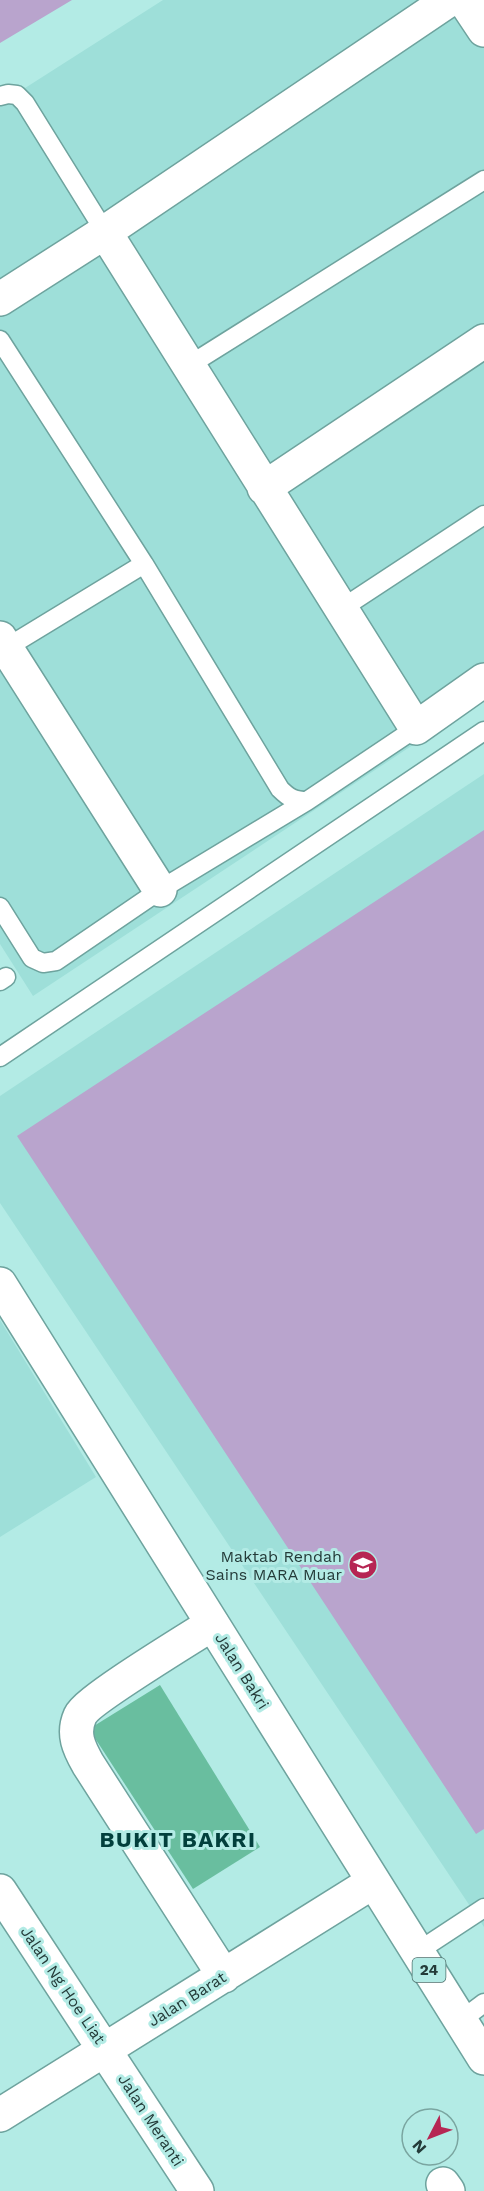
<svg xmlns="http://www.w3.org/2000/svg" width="484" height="2191" font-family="'Work Sans',sans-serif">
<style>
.built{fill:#9edfd9}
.green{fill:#b9a4cd}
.building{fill:#69be9f}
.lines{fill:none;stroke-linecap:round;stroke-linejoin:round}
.service-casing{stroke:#6ea39e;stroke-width:21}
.minor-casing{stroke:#6ea39e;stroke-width:36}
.primary-casing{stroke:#6ea39e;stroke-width:36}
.service{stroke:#fff;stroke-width:18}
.minor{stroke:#fff;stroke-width:33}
.primary{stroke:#fff;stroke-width:33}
.labels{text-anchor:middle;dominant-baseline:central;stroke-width:6;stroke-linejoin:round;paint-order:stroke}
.shield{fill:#b3ebe5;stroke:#4f706d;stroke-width:1.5}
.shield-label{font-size:15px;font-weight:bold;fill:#243b39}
.poi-label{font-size:16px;fill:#243b39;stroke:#b3ebe5;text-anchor:end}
.street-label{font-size:16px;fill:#243b39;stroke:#b3ebe5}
.district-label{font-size:22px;font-weight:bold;letter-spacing:1.5px;fill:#023f3c;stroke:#b3ebe5}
</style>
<rect width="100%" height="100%" fill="#b3ebe5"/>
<path class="built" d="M163 0H469L484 22V698L33 996 0 944V104Z
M484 774V1927L0 1203V1096Z
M0 1320 96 1477 0 1537Z"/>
<path class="green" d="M0 0H72L0 43Z
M484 830V1829L476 1834 17 1136Z"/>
<path class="building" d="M160 1685 260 1847 193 1889 89 1729Z"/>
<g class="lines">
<g class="service-casing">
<path id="service" d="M0 96 8 94 17 95 25 103 105 232
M0 340 144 564 280 789C289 798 294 801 307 801L416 728
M188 366 484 180
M341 609 484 515
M6 648 144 564
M0 907 32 958 43 963 56 961 163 888 307 801
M0 981 6 977
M0 1057 484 731
M417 1952 484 1908
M460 2021 484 2003"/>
</g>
<g class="minor-casing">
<path id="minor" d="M464 0 484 30
M105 232 416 728 484 680
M0 299 105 232 449 0
M264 488 484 341
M0 638 160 890
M212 1624C191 1638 87 1700 80 1716 72 1734 79 1748 88 1764L224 1976
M0 1891 197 2191
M0 2115 373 1882
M443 2184 448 2191"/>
</g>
<g class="primary-casing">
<path id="primary" d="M0 1284 484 2058"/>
</g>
<use href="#service" class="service"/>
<use href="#minor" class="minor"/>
<use href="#primary" class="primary"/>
</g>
<defs>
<g id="school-disc" transform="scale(1.5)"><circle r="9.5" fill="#b62653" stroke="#b3ebe5"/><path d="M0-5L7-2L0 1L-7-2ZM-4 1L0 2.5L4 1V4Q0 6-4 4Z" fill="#fff"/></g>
</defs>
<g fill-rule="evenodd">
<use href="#school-disc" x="363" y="1565"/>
</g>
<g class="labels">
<rect class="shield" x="412.5" y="1958" width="33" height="24" rx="4.5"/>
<g class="shield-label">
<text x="429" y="1970">24</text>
</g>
<g class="poi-label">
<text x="342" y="1556">Maktab Rendah<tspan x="342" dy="18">Sains MARA Muar</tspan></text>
</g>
<g class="street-label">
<text transform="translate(242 1671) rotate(58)">Jalan Bakri</text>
<text transform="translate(63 1985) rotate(56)">Jalan Ng Hoe Liat</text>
<text transform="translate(187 1999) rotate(-32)">Jalan Barat</text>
<text transform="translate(151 2120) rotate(57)">Jalan Meranti</text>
</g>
<g class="district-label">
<text x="178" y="1839">BUKIT BAKRI</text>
</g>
</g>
<g transform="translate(430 2137) rotate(228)"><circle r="28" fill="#b3ebe5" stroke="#7aa5a0" stroke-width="1.5"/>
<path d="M0-4.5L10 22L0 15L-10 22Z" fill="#b62653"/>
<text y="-9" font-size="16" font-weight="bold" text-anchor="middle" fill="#243b39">N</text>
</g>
</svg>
